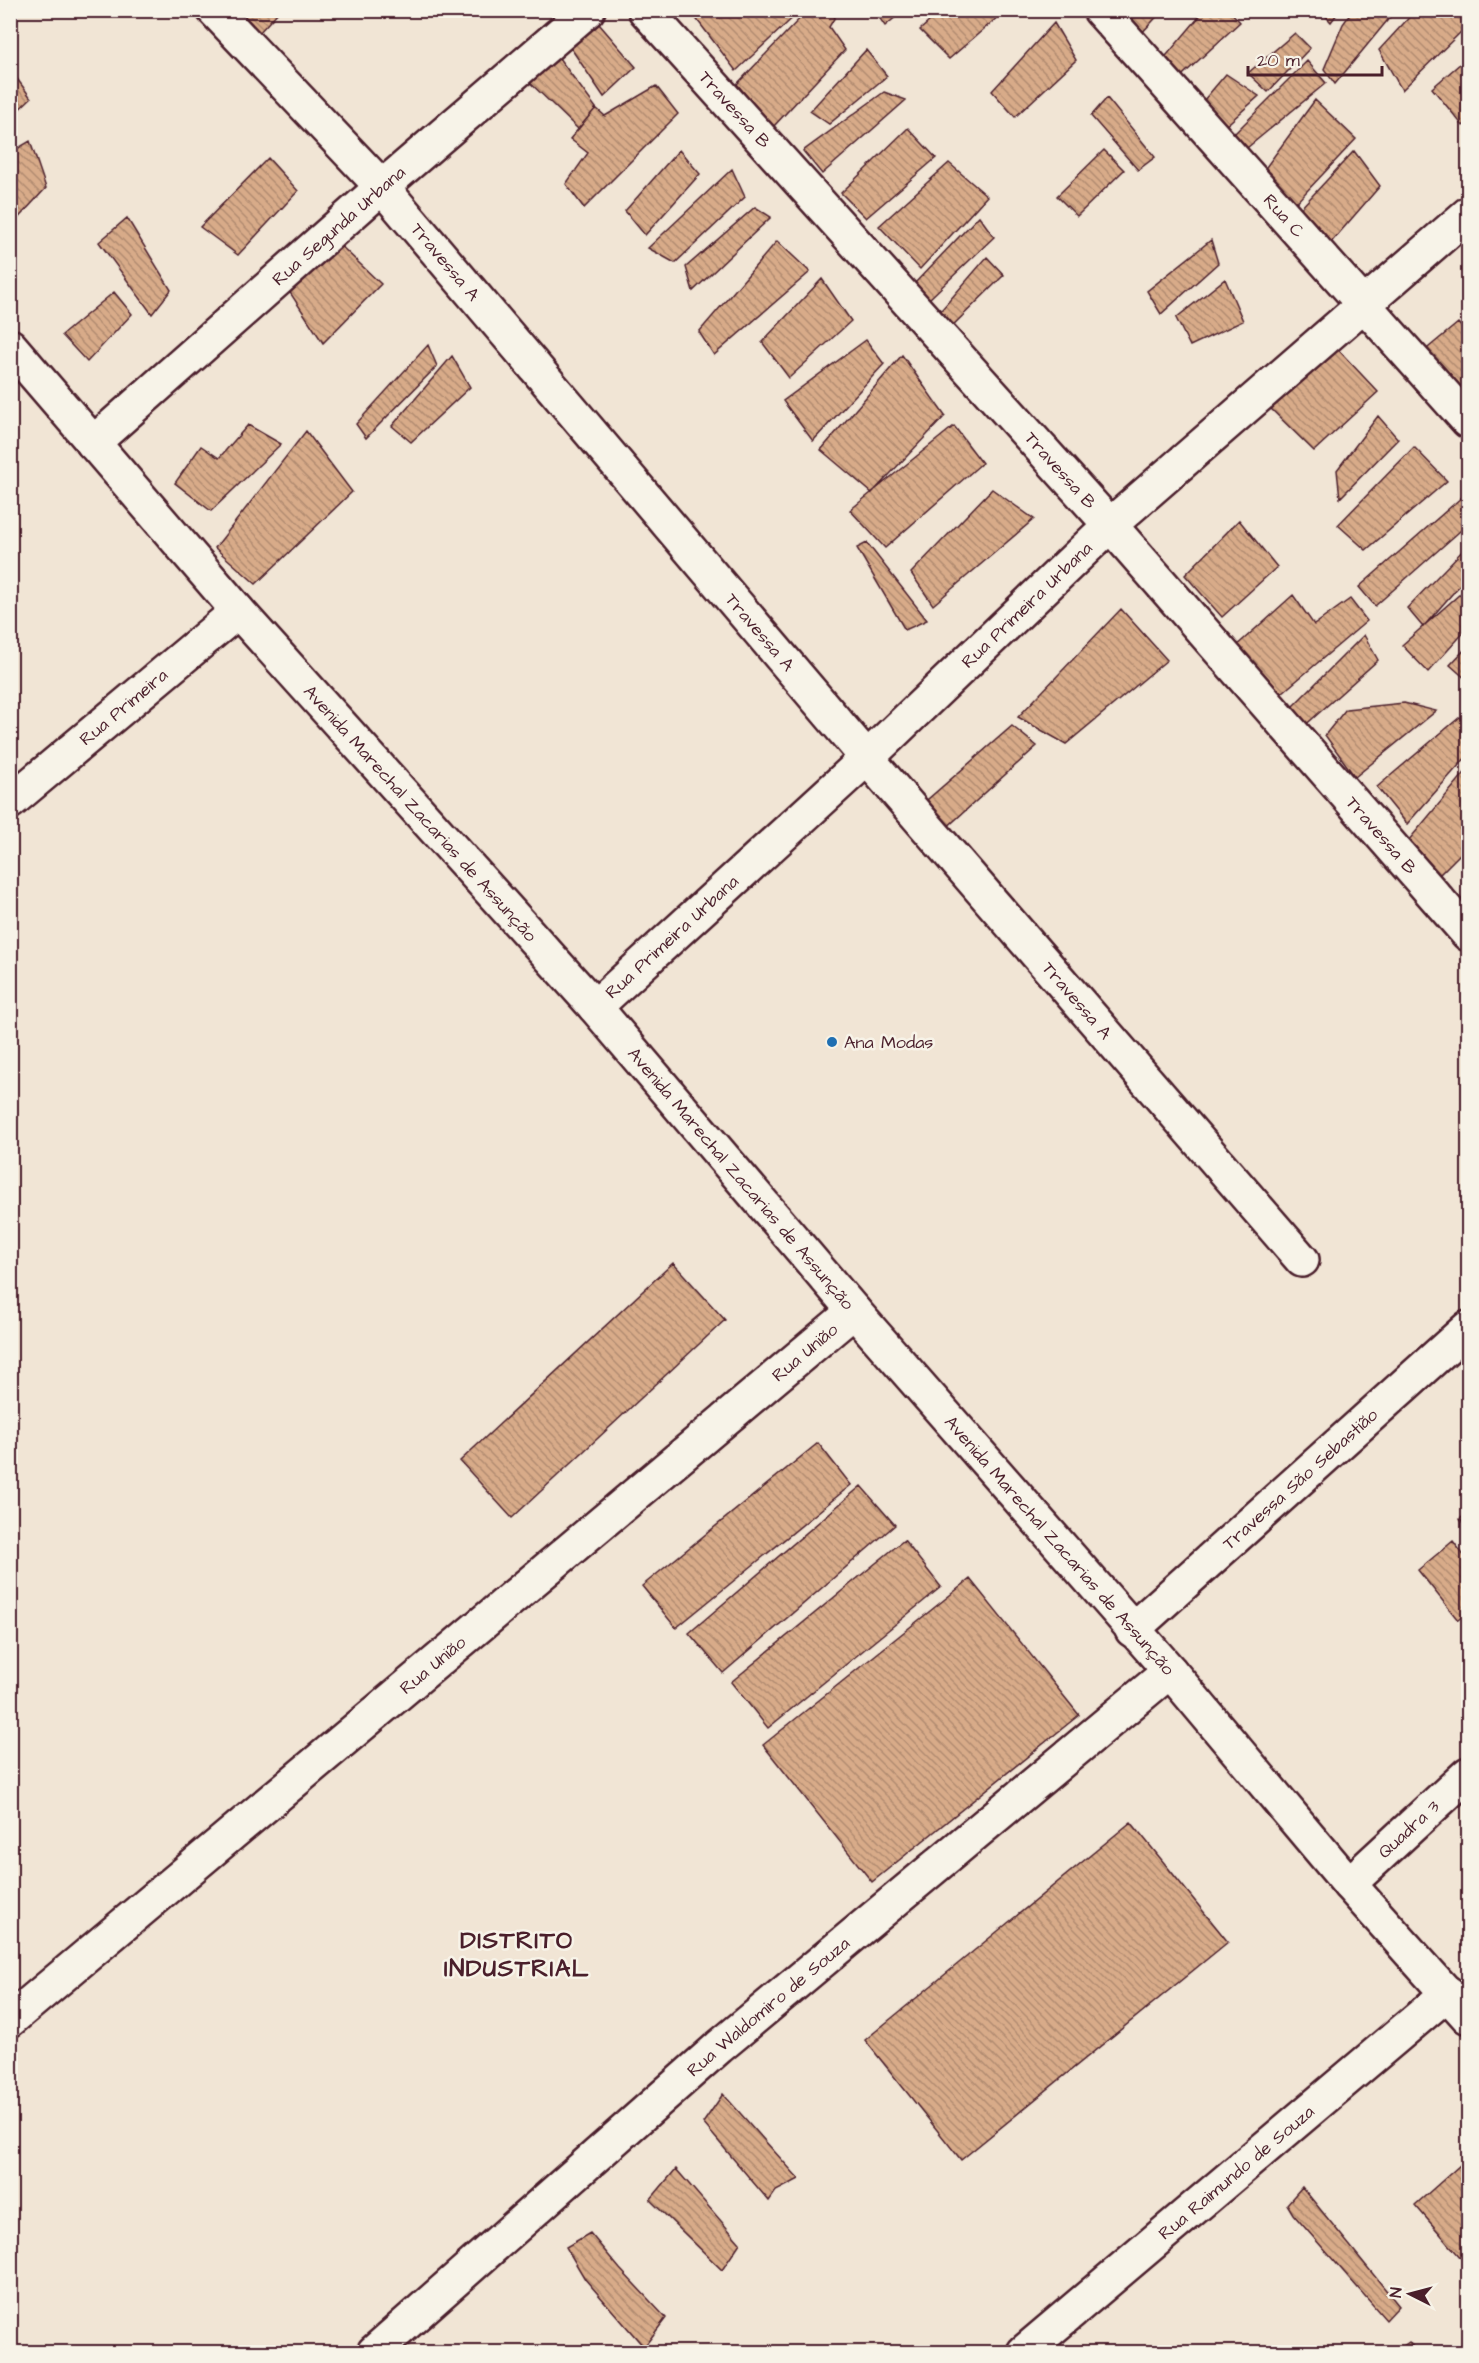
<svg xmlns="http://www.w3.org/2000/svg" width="1479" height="2363" font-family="'Architects Daughter',sans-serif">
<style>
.building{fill:url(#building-back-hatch);stroke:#4a1f2b;stroke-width:1.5}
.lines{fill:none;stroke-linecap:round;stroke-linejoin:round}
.street-casing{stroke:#4a1f2b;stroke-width:38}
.secondary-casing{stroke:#4a1f2b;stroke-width:38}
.street{stroke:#f7f3e8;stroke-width:33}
.secondary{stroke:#f7f3e8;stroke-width:33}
.poi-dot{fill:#1f6fb2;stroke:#f7f3e8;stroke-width:2}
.labels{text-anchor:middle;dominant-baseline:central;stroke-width:5;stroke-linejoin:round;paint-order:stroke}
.street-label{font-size:18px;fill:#4a1f2b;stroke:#f7f3e8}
.poi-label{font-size:18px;fill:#4a1f2b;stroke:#f7f3e8;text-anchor:start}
.district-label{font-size:24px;font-weight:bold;letter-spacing:1.5px;fill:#4a1f2b;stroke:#f7f3e8}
</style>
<defs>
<pattern id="building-back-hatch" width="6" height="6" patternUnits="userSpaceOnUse" patternTransform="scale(1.5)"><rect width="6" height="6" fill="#d8ab89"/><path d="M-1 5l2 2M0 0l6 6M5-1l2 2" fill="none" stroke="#b18b70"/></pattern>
</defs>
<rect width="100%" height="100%" fill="#f1e5d5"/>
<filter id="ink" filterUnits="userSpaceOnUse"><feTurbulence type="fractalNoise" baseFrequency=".0167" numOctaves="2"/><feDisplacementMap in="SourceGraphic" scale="12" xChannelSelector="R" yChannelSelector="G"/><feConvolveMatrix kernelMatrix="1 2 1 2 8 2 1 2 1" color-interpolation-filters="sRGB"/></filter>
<g filter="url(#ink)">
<path class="building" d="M237 10H280L259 33Z
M703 10H801L736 71 695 17Z
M808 10H839L829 27 845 50 772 128 737 84Z
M874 10H904L885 26Z
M942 10H1006L949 59 920 30Z
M1119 10H1163L1139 36Z
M1205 10H1229L1240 22 1174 83 1161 62Z
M1320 10H1340L1331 22Z
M1353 10H1396L1335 84 1324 69 1343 24Z
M1416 10H1468V25L1402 90 1379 50Z
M593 17 636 67 604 97 568 44Z
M1054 23 1076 60 1015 117 992 91Z
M1295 33 1310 48 1268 92 1248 73Z
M550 46 596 108 578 129 523 76Z
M866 50 887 76 829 124 810 111Z
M1468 57V121L1463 126 1432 88Z
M1307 61 1326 83 1242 152 1231 137Z
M10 69 31 98 10 118Z
M1226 74 1259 96 1222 129 1198 107Z
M656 86 678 114 584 208 566 184 588 153 570 139 596 108 605 116Z
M884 92 906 100 822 174 803 151Z
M1107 98 1155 157 1138 170 1091 116Z
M1315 100 1356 139 1291 208 1261 174Z
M908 128 936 158 866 218 841 193Z
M30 141 46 188 10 227V153Z
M679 150 700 174 645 235 625 211Z
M1104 150 1124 170 1077 216 1057 196Z
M1354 151 1380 186 1327 247 1299 210Z
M268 158 298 191 238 255 200 227Z
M949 163 987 196 920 269 879 226Z
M732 169 745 197 675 263 648 248Z
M755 207 771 217 693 291 686 267Z
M979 216 994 237 927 301 914 284Z
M127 218 171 290 152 314 99 242Z
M1211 240 1218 263 1161 314 1147 291Z
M777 241 810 272 714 355 699 332Z
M338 243 381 284 323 343 287 288Z
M987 257 1004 275 947 331 936 316Z
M822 279 851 321 789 378 762 342Z
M1225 279 1243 321 1190 346 1176 318Z
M114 292 132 314 87 362 62 335Z
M1458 323 1468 335V395L1463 400 1417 357Z
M866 340 884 364 813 441 783 401Z
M1329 340 1378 392 1314 451 1267 405Z
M428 345 437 366 366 438 356 424Z
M902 355 945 416 872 493 821 450Z
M452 356 470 387 411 442 392 426Z
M1378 416 1398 439 1340 498 1337 470Z
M248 425 281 444 211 511 175 483 201 446 219 458Z
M954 426 982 463 885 548 850 510Z
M306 431 352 492 256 584 215 548Z
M1414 447 1447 481 1366 550 1338 525Z
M992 489 1034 519 933 605 911 573Z
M1462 497 1468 504V524L1375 606 1359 587Z
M1239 520 1277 567 1222 617 1185 575Z
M867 543 927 620 905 630 857 548Z
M1468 545V576L1423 627 1407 608Z
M1468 587V628L1428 672 1402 645Z
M1293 595 1314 625 1350 599 1367 621 1276 698 1234 648Z
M1121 609 1167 660 1066 744 1018 717Z
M1364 635 1378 660 1301 729 1286 713Z
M1468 646V678L1467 680 1450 665Z
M1404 703 1436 711 1355 777 1325 735 1346 709Z
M1460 717 1468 725V755L1407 824 1377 787Z
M1012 726 1037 746 945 829 927 800Z
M1468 769V846L1435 879 1408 841Z
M673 1263 725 1320 512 1518 460 1461Z
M818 1443 851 1485 676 1628 642 1586Z
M861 1486 895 1525 723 1673 689 1633Z
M1468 1512V1530L1460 1519Z
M904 1540 941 1587 768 1728 731 1682Z
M1453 1541 1468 1561V1612L1458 1620 1418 1570Z
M970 1579 1079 1715 872 1882 763 1745Z
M1131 1822 1228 1942 961 2160 865 2040Z
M723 2094 799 2179 776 2191 769 2201 703 2123Z
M1468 2158V2266L1415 2205Z
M676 2169 740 2243 722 2270 650 2200Z
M1302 2187 1399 2306 1386 2320 1293 2214 1287 2204Z
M590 2233 620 2269 666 2318 644 2347 585 2279 566 2247Z
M1409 2342 1417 2352H1395Z"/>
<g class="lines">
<g class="street-casing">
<g id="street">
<path id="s1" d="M214 10 382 187 867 758 1302 1260"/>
<path id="s2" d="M645 10 1110 525 1468 934"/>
<path id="s3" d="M1100 10 1468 421"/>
<path id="s4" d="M93 443 382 187 588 10"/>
<path id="s5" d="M10 802 238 611"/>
<path id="s6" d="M595 1007 867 758 1110 525 1468 214"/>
<path id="s7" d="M1132 1630 1468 1328"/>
<path id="s8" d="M1349 1884 1468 1774"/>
<path id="s9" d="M374 2352 719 2047 1170 1671"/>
<path id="s10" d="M1024 2352 1448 1993"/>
</g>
</g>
<g class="secondary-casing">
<g id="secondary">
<path id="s11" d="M10 346 238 611 595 1007 854 1311 1170 1671 1349 1884 1468 2017"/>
<path id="s12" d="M10 2020 854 1311"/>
</g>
</g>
<use href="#street" class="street"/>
<use href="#secondary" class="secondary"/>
</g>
</g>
<circle class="poi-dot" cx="832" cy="1042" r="6"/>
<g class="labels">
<g class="street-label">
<text stroke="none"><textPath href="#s2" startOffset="134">Travessa B</textPath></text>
<text stroke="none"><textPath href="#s3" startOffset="276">Rua C</textPath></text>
<text stroke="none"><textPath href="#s4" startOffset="328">Rua Segunda Urbana</textPath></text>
<text stroke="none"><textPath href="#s1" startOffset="342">Travessa A</textPath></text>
<text stroke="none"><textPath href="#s2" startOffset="620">Travessa B</textPath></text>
<text stroke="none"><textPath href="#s6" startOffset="590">Rua Primeira Urbana</textPath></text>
<text stroke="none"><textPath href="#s1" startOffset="828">Travessa A</textPath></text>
<text stroke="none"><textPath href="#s5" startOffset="148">Rua Primeira</textPath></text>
<text stroke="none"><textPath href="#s11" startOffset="622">Avenida Marechal Zacarias de Assunção</textPath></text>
<text stroke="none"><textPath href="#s2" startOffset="1106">Travessa B</textPath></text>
<text stroke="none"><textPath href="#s6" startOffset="104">Rua Primeira Urbana</textPath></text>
<text stroke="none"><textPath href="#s1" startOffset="1314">Travessa A</textPath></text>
<text stroke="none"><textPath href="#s11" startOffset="1108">Avenida Marechal Zacarias de Assunção</textPath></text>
<text stroke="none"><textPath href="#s12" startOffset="1038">Rua União</textPath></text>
<text stroke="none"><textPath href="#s7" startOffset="226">Travessa São Sebastião</textPath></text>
<text stroke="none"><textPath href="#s11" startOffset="1594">Avenida Marechal Zacarias de Assunção</textPath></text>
<text stroke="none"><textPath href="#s12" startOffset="552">Rua União</textPath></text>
<text stroke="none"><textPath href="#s8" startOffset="81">Quadra 3</textPath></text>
<text stroke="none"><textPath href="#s9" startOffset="524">Rua Waldomiro de Souza</textPath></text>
<text stroke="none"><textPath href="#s10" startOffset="278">Rua Raimundo de Souza</textPath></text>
</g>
<g class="poi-label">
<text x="844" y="1042">Ana Modas</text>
</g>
<g class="district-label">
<text x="517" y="1941">DISTRITO<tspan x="517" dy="28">INDUSTRIAL</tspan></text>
</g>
</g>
<rect width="1479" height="2363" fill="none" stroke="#f7f3e8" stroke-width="36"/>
<rect x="18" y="18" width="1443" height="2327" fill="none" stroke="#4a1f2b" stroke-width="2" filter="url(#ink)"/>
<g transform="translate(1410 2294) rotate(276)" stroke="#f7f3e8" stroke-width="4.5" paint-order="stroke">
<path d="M0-4.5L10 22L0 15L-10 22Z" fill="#4a1f2b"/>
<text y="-9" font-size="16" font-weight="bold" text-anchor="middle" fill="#4a1f2b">N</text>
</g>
<path d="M1248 66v9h134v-9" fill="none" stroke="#4a1f2b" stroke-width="3"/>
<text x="1257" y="66" font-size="18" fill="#4a1f2b" stroke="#f7f3e8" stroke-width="4.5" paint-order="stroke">20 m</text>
</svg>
